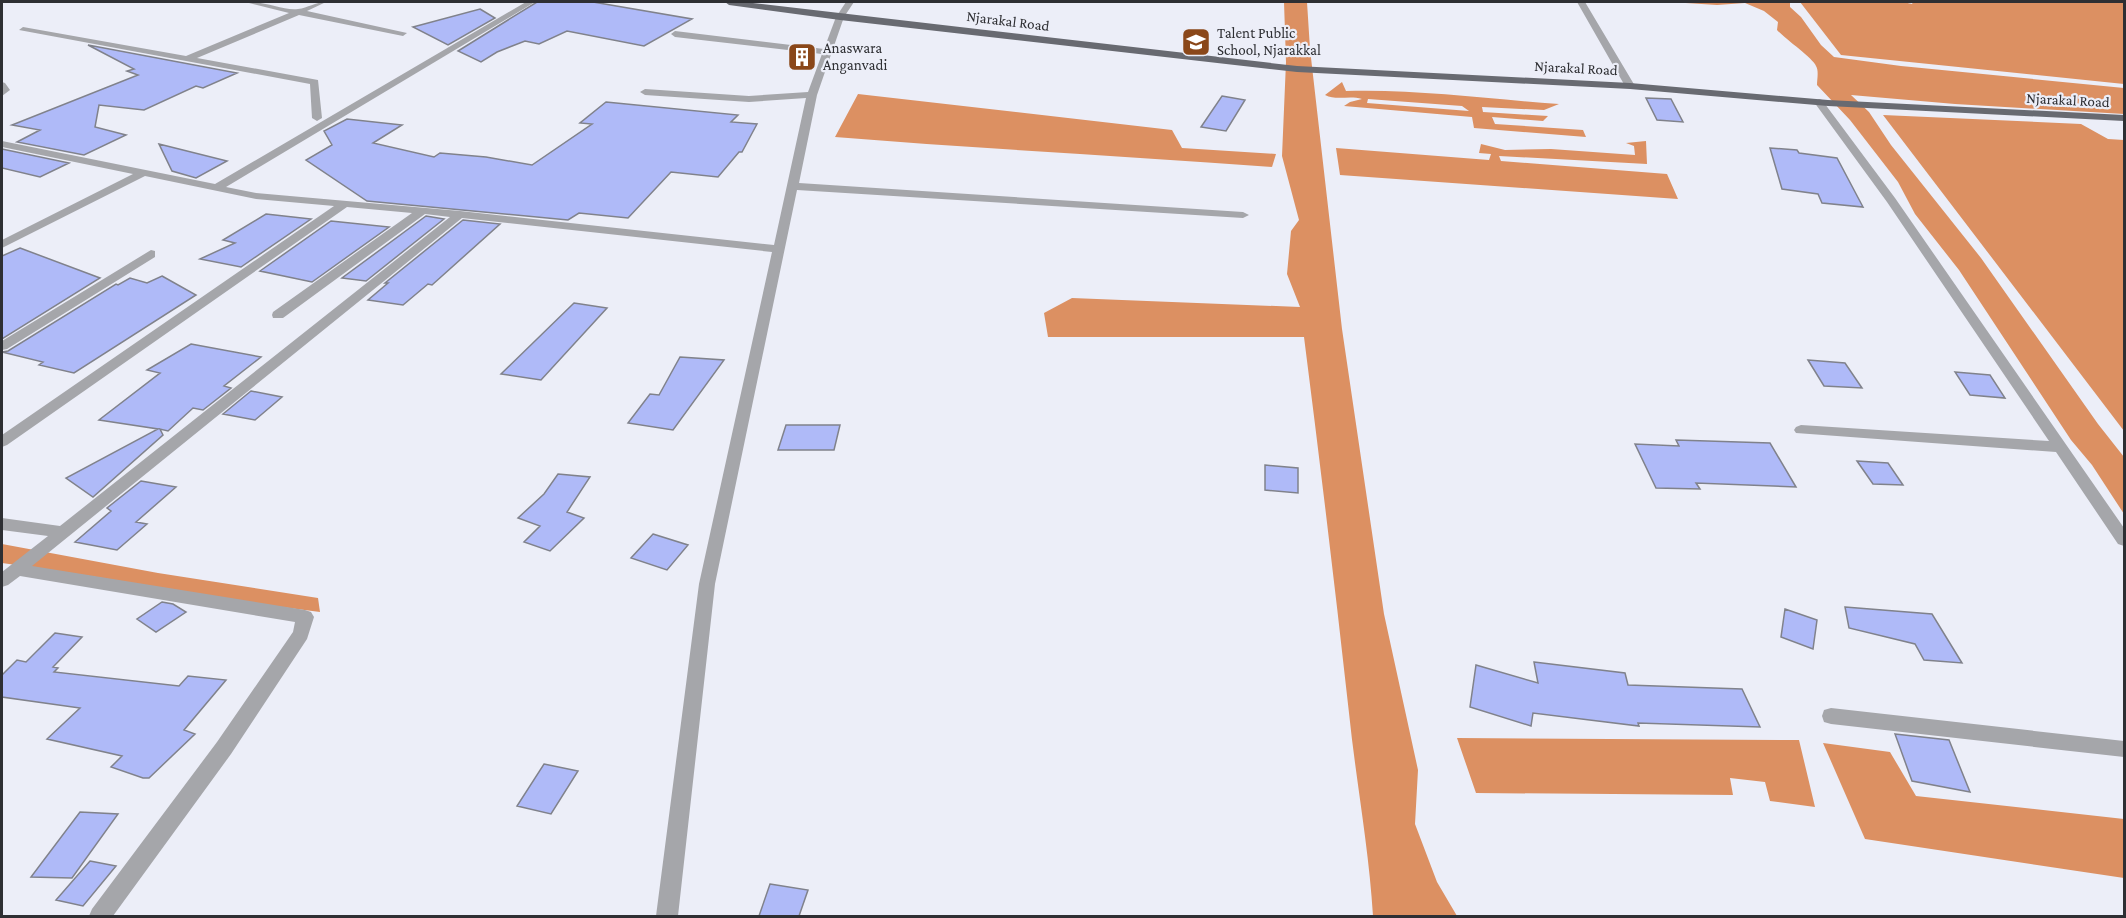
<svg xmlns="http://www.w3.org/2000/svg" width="2126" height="918" font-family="'Crimson Pro',serif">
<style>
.water{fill:#dc9062;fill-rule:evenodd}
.building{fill:#afbaf8;stroke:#80828b;stroke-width:1.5}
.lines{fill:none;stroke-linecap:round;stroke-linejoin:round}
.minor{fill:#a5a6aa;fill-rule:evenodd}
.major{fill:#686a71;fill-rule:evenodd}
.labels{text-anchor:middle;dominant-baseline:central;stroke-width:4.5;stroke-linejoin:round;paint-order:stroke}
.far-street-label{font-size:15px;fill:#2e2f33;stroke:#eceef8}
.far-poi-label{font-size:15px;fill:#2e2f33;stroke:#eceef8;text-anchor:start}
</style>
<rect width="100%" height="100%" fill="#eceef8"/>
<path class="water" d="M1284 2H1307L1310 49 1342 329 1384 614 1418 770 1415 824 1437 882 1457 916H1373C1369 848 1356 781 1349 713 1335 587 1320 462 1304 337H1048L1044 313 1072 298 1300 307 1287 274 1291 231 1299 220 1282 156 1286 62Z
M1670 2H1790V7L1801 17 1821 45 1834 57 1901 66 2124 88V114L1955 104 1851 95 1869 112 1891 145 1981 258 2098 424 2124 457V514L2092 465 2071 440 1959 270 1915 214 1898 182 1850 120 1817 85C1817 79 1819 71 1816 66 1813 58 1785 39 1777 30L1778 22 1764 11 1745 3 1717 5Z
M1800 2H1903L1912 4 1913 2H2124V84L1841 55Z
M1342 82 1346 91C1417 89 1487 99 1559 104L1544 110 1482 107 1483 112 1548 116 1543 121 1492 117 1495 124 1583 130 1586 137 1474 128 1472 117 1344 106 1350 102 1362 99C1349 95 1337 101 1325 95ZM1368 99 1462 106 1469 111 1367 103Z
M858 94 1172 130 1182 148 1276 154 1272 167C1126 156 981 149 835 137Z
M1883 115 2081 124 2108 139 2124 140V431Z
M1646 141 1647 164 1499 156 1501 161 1667 174 1678 199 1340 175 1336 148 1489 160 1491 154 1479 153 1481 144 1505 150 1551 149 1635 155 1634 146 1626 143Z
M2 544 158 573 318 598 320 612C214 599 108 577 2 563Z
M1457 738 1799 740 1815 807 1770 801 1765 782 1730 778 1733 795 1476 793Z
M1823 743 1890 752 1916 796 2124 819V878L1865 839Z"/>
<path class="building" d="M537 2H593L692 19 644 46 567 31 539 44 525 41 497 52 481 62 458 51Z
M480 9 495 18 448 45 413 27Z
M88 45 237 73 203 88 196 86 144 110 99 105 95 127 126 135 84 155 17 142 40 130 12 125 138 75 127 71 134 69Z
M1222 96 1245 100 1226 131 1201 127Z
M1646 98 1671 99 1683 122 1657 120Z
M606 102 738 115 731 122 757 124 742 152H739L718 177 671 172 628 218 579 213 568 220 367 201 306 160 332 145 324 131 347 119 402 125 373 143 434 157 440 153 486 157 532 165 592 124 580 123Z
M159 144 227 161 196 178 172 171Z
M1770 148 1797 150 1799 153 1837 158 1863 207 1822 203 1818 194 1782 189Z
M2 149 69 163 40 177 2 168Z
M266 214 311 219 241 267 200 259 235 243 223 240Z
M426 216 444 219 366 281 342 278Z
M463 220 500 224 432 285 428 284 403 305 368 300 388 283H385Z
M331 221 389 227 312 282 260 271Z
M20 248 100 278 2 339V256Z
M162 276 196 295 74 373 39 365 43 362 2 352 8 351 116 284 118 285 130 278 147 283Z
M574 303 607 308 541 380 501 374Z
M191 344 261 357 224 386 231 388 203 410 193 408 168 431 160 429 163 435 93 497 66 478 158 429 99 420 160 373 147 370Z
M680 357 724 360 673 430 628 423 650 394 659 395Z
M1808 360 1845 363 1862 388 1824 386Z
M1955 372 1990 375 2005 398 1970 395Z
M251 391 282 397 255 420 223 414Z
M786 425H840L834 450H778Z
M1676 440 1770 443 1796 487 1696 483 1700 489 1656 488 1635 444 1679 446Z
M1857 461 1888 463 1903 485 1873 484Z
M1265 465 1298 468V493L1265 490Z
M558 474 590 477 567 512 584 518 550 551 524 542 540 526 518 518 544 494Z
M141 481 176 487 136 522 147 524 117 550 75 542 111 511 107 508Z
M653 534 688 545 667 570 631 558Z
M162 602 173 604 186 612 156 632 137 619Z
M1845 607 1932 614 1962 663 1924 660 1915 644 1849 628Z
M1785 609 1817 620 1813 649 1781 637Z
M55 633 82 637 53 667 58 668 54 672 179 686 188 676 226 680 184 730 195 734 149 778H143L111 767 122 756 47 739 80 708 2 697V675L17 660 26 662Z
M1534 662 1625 673 1628 685 1742 689 1760 727 1638 723 1639 726 1533 713 1531 726 1470 707 1476 665 1538 683Z
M1895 734 1949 740 1970 792 1912 781Z
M544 764 578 771 551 814 517 806Z
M80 812 118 814 72 878 31 877Z
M90 861 116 866 83 906 56 900Z
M770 884 808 890 799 916H759Z"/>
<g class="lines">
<path class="minor" d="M245 2C263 0 283 11 298 9 308 8 315 2 326 2L307 11 407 33 403 36 299 15 197 58 318 80 322 118 317 121 312 118 310 84 19 30 23 27 186 56 289 13Z
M526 2H535L226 187 256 193 460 211 774 245 806 98 749 102 645 95 640 92 645 89 749 96 808 92 822 54 675 37 671 34 675 31 824 49 836 17 846 2H854L844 17 817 95 799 183 1243 212 1249 215 1243 218 797 190 715 584 678 916H656L699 584 772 252 462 218 32 566 305 610 311 612 314 617 307 639 231 754 113 916H89L92 909 217 742 293 632 295 622 20 576 8 585 2 587V572L48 536 2 530V518L60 526 450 217 425 214 283 318H273L272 315 273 312 412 213 347 207 7 445 2 447V435L334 206 256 199 145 176 2 248V240L133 174 2 147V141L215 184Z
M1577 2H1585L1635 86 1633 88 1625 86Z
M2 82 5 83 10 90 2 96Z
M1819 99 1822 100 1895 198 2124 528V546L2118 544 2056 452 1796 433 1794 430 1796 427 1801 425 2049 441 1887 202 1814 102Z
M151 250 155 251V257L7 349 2 350V341Z
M1831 708 2124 741V757L1831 724 1824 722 1822 716 1824 710Z"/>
<path class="major" d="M725 2H744L1297 66 1630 83 1828 100 2124 115V121L1828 106 1630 89 1297 72 840 20 729 5Z"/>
</g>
<defs>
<g id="school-square" transform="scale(1.5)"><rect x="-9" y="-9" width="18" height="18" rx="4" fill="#8a4719" stroke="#eceef8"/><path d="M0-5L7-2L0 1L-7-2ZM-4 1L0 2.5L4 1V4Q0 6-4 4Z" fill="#fff"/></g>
<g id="building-square" transform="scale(1.5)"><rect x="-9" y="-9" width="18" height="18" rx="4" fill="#8a4719" stroke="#eceef8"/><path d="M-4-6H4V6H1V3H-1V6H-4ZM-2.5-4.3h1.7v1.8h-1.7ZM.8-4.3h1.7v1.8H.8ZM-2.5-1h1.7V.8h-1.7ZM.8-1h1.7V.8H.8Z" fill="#fff"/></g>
</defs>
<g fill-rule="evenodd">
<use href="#school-square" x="1196" y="42"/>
<use href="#building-square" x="802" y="57"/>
</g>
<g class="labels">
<g class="far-street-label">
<text transform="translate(1008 21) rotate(7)">Njarakal Road</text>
<text transform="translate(1576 68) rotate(3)">Njarakal Road</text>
<text transform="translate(2068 100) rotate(3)">Njarakal Road</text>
</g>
<g class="far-poi-label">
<text x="1217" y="33">Talent Public<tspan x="1217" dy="17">School, Njarakkal</tspan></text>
<text x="823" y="48">Anaswara<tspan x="823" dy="17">Anganvadi</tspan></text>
</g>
</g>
<rect width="2126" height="918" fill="none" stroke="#2e2f33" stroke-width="6"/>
</svg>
